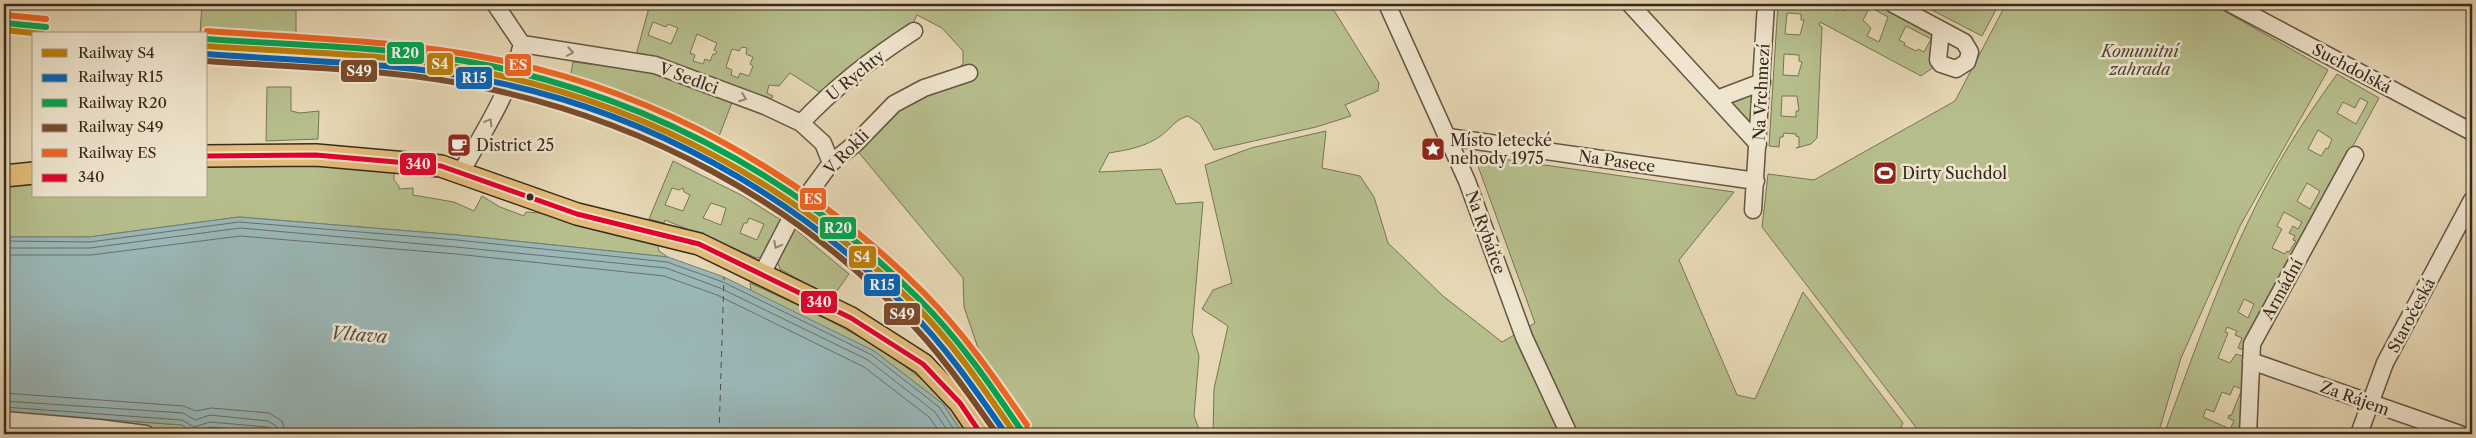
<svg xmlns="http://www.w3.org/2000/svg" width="2476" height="438" font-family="'Libre Caslon Text',serif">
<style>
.green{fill:#b6be8c;stroke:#777455;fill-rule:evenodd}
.water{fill:#9ab7b7;stroke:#737f7a}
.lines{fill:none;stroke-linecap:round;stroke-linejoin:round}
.shore{stroke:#69706a;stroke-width:1}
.ferry{stroke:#504d44;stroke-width:1;stroke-dasharray:6 5;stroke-linecap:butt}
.minor-casing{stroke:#645544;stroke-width:19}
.major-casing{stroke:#382a1e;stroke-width:24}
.minor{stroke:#efe5ce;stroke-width:16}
.major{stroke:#e3bc7a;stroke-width:21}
.bus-1-casing{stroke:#efe5ce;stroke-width:9}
.bus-1{stroke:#e4002b;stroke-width:5}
.rail-1-casing{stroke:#efe5ce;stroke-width:10}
.rail-2-casing{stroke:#efe5ce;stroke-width:10}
.rail-3-casing{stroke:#efe5ce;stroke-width:10}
.rail-4-casing{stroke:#efe5ce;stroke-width:10}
.rail-5-casing{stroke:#efe5ce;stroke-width:10}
.rail-1{stroke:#be8109;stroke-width:6}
.rail-2{stroke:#0065bd;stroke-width:6}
.rail-3{stroke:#00a651;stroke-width:6}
.rail-4{stroke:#7a4b2a;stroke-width:6}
.rail-5{stroke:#f26522;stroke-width:6}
.oneway{stroke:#948876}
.bus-dot{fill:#382a1e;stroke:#efe5ce;stroke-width:2}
.labels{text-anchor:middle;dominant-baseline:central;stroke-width:5;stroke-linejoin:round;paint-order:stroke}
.park-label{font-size:16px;font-style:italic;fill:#514834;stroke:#efe5ce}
.street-label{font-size:16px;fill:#382a1e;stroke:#efe5ce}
.poi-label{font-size:16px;fill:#382a1e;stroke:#efe5ce;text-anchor:start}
.water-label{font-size:18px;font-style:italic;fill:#504d44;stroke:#efe5ce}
.line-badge{stroke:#efe5ce;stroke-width:2}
.badge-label{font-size:14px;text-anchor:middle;font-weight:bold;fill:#fff}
</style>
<rect width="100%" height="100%" fill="#e6d7b4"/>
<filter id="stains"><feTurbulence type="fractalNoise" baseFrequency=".004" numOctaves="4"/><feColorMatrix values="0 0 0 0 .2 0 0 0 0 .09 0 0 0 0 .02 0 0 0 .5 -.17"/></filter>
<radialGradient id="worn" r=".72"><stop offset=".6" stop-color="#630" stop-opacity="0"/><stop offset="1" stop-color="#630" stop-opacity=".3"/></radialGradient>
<path class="green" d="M202 4H296V44L200 34Z
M650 4H1330L1379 83 1378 91 1345 105 1351 116 1316 127 1214 150 1200 124 1188 116C1176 119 1171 128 1162 135 1146 147 1127 150 1109 153L1099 172 1161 169 1176 204 1203 202 1192 332 1199 356 1194 416 1201 434H1026L988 377 964 307 963 278 855 148 904 101 931 89 963 64V51L942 28 917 15 911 28 824 95 790 73 779 86 769 85 767 93 773 96 770 101 636 55ZM653 22 666 27 668 24 678 28 671 44 648 35ZM697 34 717 43 714 50 717 52 716 54H713L710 61 705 59 703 64 693 61 695 55 690 53ZM742 47 747 48 746 54 753 57 750 64 753 66 749 76 740 73 738 78 731 75 732 70 726 67 732 49 739 51Z
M1778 4H1831L1830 7 1838 11 1839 8 1844 11 1848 4H1882L1931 32 1934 67 1921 76 1820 22 1819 25 1822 27 1817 138 1811 144 1796 148 1799 147V137L1796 136V134L1784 133 1783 137H1780L1779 147 1769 146ZM1870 7 1888 17 1879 42 1867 36 1871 28 1863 20ZM1787 13 1801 14V20H1804L1800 35 1785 34ZM1906 26 1931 39 1924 52 1918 49 1916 51 1904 45 1905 43 1899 40ZM1784 54 1799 55V61L1802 62 1798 76 1783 75ZM1782 96H1797L1799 111H1796V117L1781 116Z
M1920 4H1999L1982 36Z
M2006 4H2212L2328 70 2240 226 2181 358 2158 434H1921L1762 227 1768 174 1814 180 1955 101Z
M573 62 647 71 733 100 716 144 651 114 569 83Z
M2337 74 2379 98 2249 337 2240 434H2213L2202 430 2200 434H2164C2200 337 2234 236 2288 147 2303 122 2320 98 2337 74ZM2360 98 2368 102 2356 124 2337 113 2343 102 2355 108ZM2318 130 2332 139 2328 149 2326 148 2321 156 2308 149ZM2307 183 2320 191 2310 209 2297 201ZM2284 212 2302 222 2298 229 2293 226 2289 233 2295 236 2293 240 2296 241 2289 252 2287 251 2285 254 2272 248 2282 229 2277 226ZM2244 299 2254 304 2248 318 2238 312ZM2227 327 2237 331 2235 335 2242 338 2238 348 2244 350 2242 356 2236 354 2230 363 2218 358 2228 333 2225 332ZM2234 386 2242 389 2231 416 2229 415 2228 418 2234 421 2230 429 2203 417 2206 409 2214 412 2222 392 2230 395Z
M267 87H291V111L300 113 319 111 318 139 266 141Z
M1754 92 1752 125 1732 105 1731 102Z
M1326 131 1322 168 1360 176 1374 197 1388 243 1443 296 1502 342 1535 323 1474 155 1734 192 1679 260 1737 395 1755 399 1803 292 1903 423 1898 434H1213L1214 389 1228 326 1202 309 1213 290 1232 283 1205 165 1251 148Z
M673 161 743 196 776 217 785 219 764 256 757 258 665 220 664 223 649 219ZM672 188 679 190 683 188 684 192 690 195 683 211 665 205ZM711 203 726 208 721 225 703 218ZM749 218 764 224 757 240 740 233 744 223H747Z
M310 163 394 171V180L399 186V189L413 188V195L454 202 474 211 482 196 500 207 524 216 526 212 552 214 657 241 659 251 668 257 458 235 239 217 89 237H4V184L34 182V196H206V165Z
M795 229 849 274 832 298 780 269 777 261Z
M750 283C818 314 891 347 945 400 955 409 962 423 969 434H963L943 404 874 351 751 293Z
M4 412 182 425 193 433 210 427 294 434H169L113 426 4 417Z"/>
<path class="water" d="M239 217 458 235 668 257 724 277 874 351 943 404 963 434H294L210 427 193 433 182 425 4 412V237H89Z"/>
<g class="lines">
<path class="shore" d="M4 241 90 242 239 222 457 240 667 262 723 282 872 355 939 407 957 434
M4 248H90L240 228 456 247 666 268 720 288 868 360 935 412 950 434
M4 255H91L240 236 456 254 664 276 717 295 864 367 929 417 941 434
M4 393 183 406 196 411 211 408 269 413 282 421 286 434
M4 401 183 413 195 420 210 415 268 421 276 426 279 434
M4 407 182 420 194 427 210 422 267 427 271 429 272 434"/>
<path class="ferry" d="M719 434 724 277"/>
<g class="minor-casing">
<path id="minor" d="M495 4 522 44 655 65 765 106 801 123 823 143 831 163
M1387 4 1467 181 1524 337 1569 434
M1630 4 1758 144
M1893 4 1964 42 1970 52 1967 62 1956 69 1941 64 1938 60 1941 30
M2231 4 2472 132
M1717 99 1762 82
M801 123C835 87 872 58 914 31
M1448 137 1756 181
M461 172C486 128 509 93 522 44
M1753 210 1766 4
M762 274 792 216 831 163 856 143 894 104 924 88 969 73
M2251 361 2460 434
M4 420 99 428 146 434
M2248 434 2252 344 2355 155
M2359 434 2385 363 2472 200"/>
</g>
<g class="major-casing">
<path id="major" d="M206 156 316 155 441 166 577 214 699 244 851 318 923 364 960 403 981 434
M4 176 34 173"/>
</g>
<use href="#minor" class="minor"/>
<use href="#major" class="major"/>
<g class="bus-1-casing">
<path id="bus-1" d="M206 156 316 155 441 166 577 214 699 244 851 318 923 364 960 403 981 434"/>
</g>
<use href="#bus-1" class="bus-1"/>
<g class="rail-1-casing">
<path id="rail-1" d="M4 30 42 34
M206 46C300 53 396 53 488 73 650 107 796 187 914 304 953 343 984 389 1015 434"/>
</g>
<g class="rail-2-casing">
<path id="rail-2" d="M206 54C299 61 393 62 485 80 645 111 794 194 909 310 946 347 976 391 1006 434"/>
</g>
<g class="rail-3-casing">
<path id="rail-3" d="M5 23 46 27
M207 39C301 46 398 46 491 66 655 102 799 179 919 299 958 338 990 384 1021 430"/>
</g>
<g class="rail-4-casing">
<path id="rail-4" d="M206 61C299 68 394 68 485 88 644 122 790 199 903 315 939 351 968 393 997 434"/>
</g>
<g class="rail-5-casing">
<path id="rail-5" d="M5 15 46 19
M207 31C301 38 396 40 488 58 654 89 806 175 924 293 964 333 996 380 1027 425"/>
</g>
<use href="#rail-1" class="rail-1"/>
<use href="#rail-2" class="rail-2"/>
<use href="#rail-3" class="rail-3"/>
<use href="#rail-4" class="rail-4"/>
<use href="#rail-5" class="rail-5"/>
</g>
<defs><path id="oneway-chevron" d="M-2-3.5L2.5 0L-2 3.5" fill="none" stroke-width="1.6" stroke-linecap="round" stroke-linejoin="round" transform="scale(1.25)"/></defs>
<g class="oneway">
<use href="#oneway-chevron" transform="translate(570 52) rotate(10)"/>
<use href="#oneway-chevron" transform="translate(743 98) rotate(21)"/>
<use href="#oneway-chevron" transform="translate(489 122) rotate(-59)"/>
<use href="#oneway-chevron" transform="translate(777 245) rotate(118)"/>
</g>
<defs>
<g id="cafe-square" transform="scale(1.25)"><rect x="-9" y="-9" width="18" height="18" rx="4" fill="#8f2418" stroke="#efe5ce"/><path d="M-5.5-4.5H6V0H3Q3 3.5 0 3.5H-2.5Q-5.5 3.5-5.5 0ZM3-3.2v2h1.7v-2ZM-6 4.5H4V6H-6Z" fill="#fff"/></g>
<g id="sight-square" transform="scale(1.25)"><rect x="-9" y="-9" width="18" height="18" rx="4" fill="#8f2418" stroke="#efe5ce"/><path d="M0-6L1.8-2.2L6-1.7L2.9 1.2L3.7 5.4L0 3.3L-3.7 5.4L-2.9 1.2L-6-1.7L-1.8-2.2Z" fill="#fff"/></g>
<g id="stadium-square" transform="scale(1.25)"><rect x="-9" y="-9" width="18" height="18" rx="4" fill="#8f2418" stroke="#efe5ce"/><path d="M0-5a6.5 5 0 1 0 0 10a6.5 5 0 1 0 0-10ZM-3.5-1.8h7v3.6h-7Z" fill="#fff"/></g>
</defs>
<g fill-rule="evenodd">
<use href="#cafe-square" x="459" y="145"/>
<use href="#sight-square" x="1433" y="149"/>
<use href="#stadium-square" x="1885" y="173"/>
</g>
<circle class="bus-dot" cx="530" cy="197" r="4.5"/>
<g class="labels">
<g class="park-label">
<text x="2140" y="51">Komunitní<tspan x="2140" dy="18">zahrada</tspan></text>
</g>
<g class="street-label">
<text transform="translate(2352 68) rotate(28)">Suchdolská</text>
<text transform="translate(855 75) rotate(-39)">U Rychty</text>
<text transform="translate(689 78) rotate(20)">V Sedlci</text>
<text transform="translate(1761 92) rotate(-87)">Na Vrchmezí</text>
<text transform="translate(846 152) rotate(-45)">V Rokli</text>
<text transform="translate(1617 161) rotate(8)">Na Pasece</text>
<text transform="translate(1486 232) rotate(70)">Na Rybářce</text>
<text transform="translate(2282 289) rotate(-61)">Armádní</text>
<text transform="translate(2411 315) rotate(-62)">Staročeská</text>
<text transform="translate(2355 398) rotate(20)">Za Rájem</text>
</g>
<g class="poi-label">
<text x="1450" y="140">Místo letecké<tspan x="1450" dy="18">nehody 1975</tspan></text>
<text x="476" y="145">District 25</text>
<text x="1902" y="173">Dirty Suchdol</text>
</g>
<g class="water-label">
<text transform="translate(359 335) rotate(4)">Vltava</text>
</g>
</g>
<g class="line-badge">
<rect x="386" y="41" width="39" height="24" rx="5" fill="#00a651"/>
<rect x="426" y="52" width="28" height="24" rx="5" fill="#be8109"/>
<rect x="504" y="53" width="28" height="24" rx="5" fill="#f26522"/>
<rect x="340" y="59" width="38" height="24" rx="5" fill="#7a4b2a"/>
<rect x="455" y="66" width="38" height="24" rx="5" fill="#0065bd"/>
<rect x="399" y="152" width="38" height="24" rx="5" fill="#e4002b"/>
<rect x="799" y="187" width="28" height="24" rx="5" fill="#f26522"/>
<rect x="819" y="216" width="38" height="24" rx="5" fill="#00a651"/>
<rect x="848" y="245" width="29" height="24" rx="5" fill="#be8109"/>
<rect x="863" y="273" width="38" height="24" rx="5" fill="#0065bd"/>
<rect x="800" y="290" width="38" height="24" rx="5" fill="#e4002b"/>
<rect x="883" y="302" width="38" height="24" rx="5" fill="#7a4b2a"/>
</g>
<g class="badge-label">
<text x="405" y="58">R20</text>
<text x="440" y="69">S4</text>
<text x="518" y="70">ES</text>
<text x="359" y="76">S49</text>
<text x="474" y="83">R15</text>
<text x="418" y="169">340</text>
<text x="813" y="204">ES</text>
<text x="838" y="233">R20</text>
<text x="862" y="262">S4</text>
<text x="882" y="290">R15</text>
<text x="819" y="307">340</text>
<text x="902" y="319">S49</text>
</g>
<rect width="2476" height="438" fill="none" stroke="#e6d7b4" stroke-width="20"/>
<rect x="5" y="5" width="2466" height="428" fill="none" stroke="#382a1e" stroke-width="2.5"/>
<rect x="10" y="10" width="2456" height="418" fill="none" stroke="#382a1e"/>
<rect x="32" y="32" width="175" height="165" fill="#efe5ce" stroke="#a69a88"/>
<rect x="42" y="49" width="25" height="8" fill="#be8109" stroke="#a69a88"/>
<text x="78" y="58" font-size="15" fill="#382a1e">Railway S4</text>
<rect x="42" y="74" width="25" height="8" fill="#0065bd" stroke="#a69a88"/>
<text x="78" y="82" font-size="15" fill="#382a1e">Railway R15</text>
<rect x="42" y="99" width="25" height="8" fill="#00a651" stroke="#a69a88"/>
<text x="78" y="108" font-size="15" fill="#382a1e">Railway R20</text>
<rect x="42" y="124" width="25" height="8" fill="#7a4b2a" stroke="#a69a88"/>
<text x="78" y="132" font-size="15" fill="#382a1e">Railway S49</text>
<rect x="42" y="149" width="25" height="8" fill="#f26522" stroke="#a69a88"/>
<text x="78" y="158" font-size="15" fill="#382a1e">Railway ES</text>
<rect x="42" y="174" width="25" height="8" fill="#e4002b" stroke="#a69a88"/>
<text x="78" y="182" font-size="15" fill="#382a1e">340</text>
<rect width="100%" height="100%" filter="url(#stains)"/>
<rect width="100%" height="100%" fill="url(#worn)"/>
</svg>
